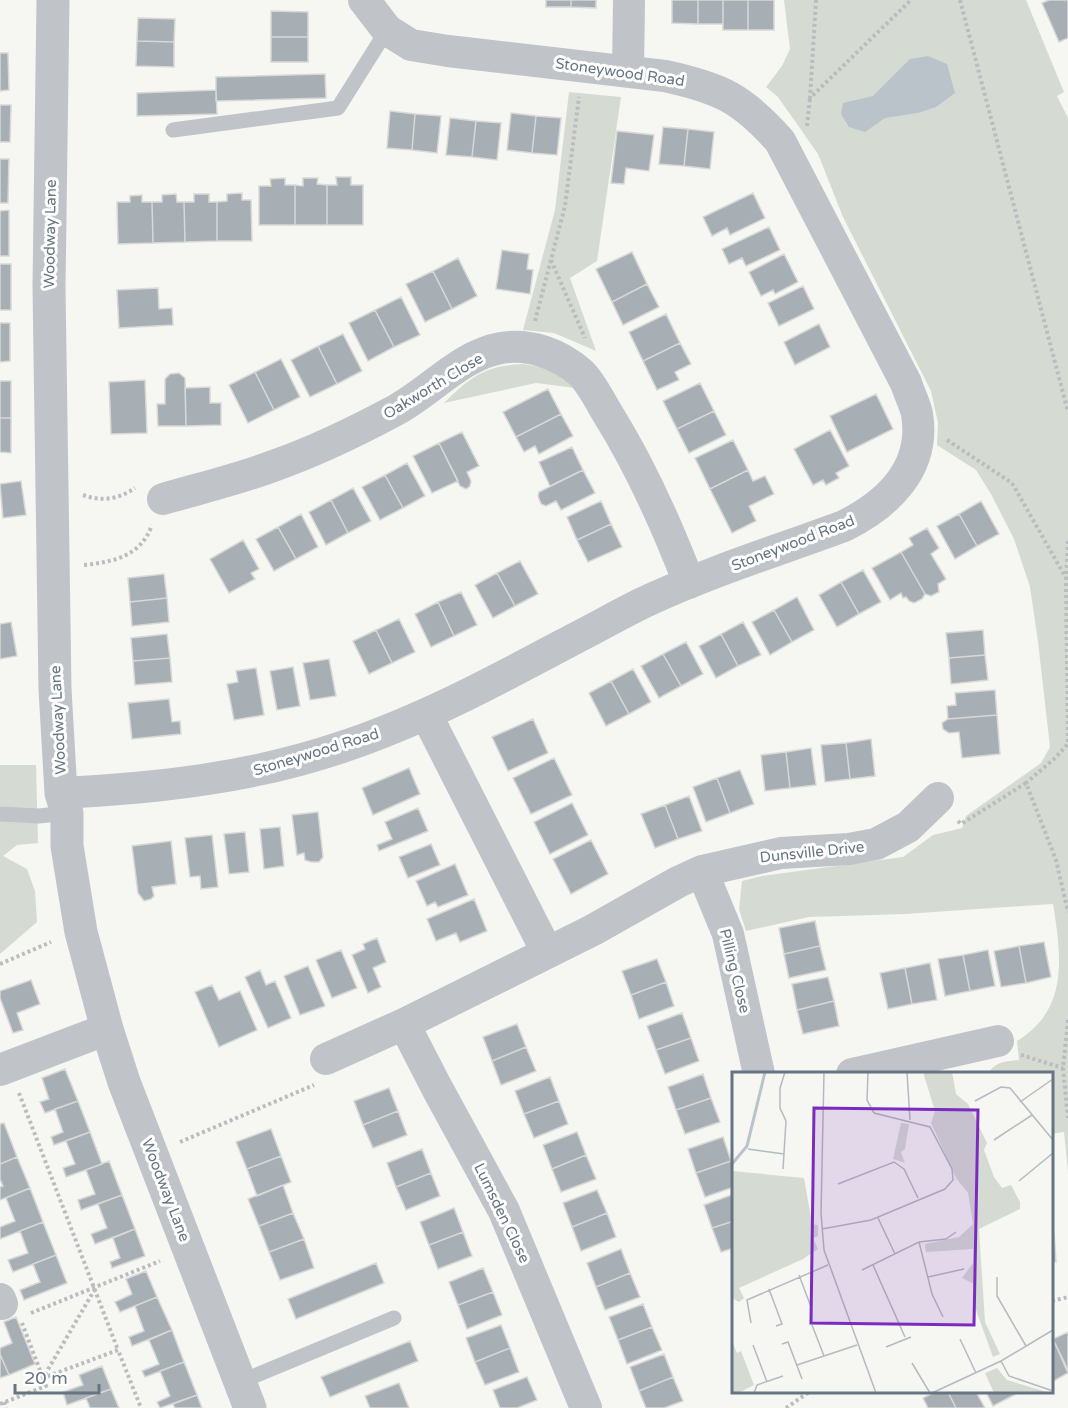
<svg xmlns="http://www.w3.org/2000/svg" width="1068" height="1408" font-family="'Varela Round',sans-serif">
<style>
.green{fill:#d5dbd3}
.water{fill:#bac3c9}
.building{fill:#a7aeb4;stroke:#d8d8d6;stroke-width:1.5}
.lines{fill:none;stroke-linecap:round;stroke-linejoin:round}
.path{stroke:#babcbf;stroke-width:4;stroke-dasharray:3 3;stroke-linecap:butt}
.service{stroke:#c0c3c7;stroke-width:15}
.minor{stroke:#c0c3c7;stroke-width:32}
.tertiary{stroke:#c0c3c7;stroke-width:33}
.labels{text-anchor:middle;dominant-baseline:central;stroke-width:6;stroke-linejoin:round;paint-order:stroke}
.street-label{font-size:15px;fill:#677582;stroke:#fff}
.inset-river{fill:none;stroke:#bac3c9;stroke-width:3}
.inset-road{fill:none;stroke:#b4babf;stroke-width:1.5}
.view{fill:#7b2cbf;fill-opacity:0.15;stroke:#7b2cbf;stroke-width:3}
.inset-edge{fill:none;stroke:#677582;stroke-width:3}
</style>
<rect width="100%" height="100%" fill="#f6f6f3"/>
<path class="green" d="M784 0H1026L1064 92 1057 96 1068 118V1171L1064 1132 1052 1134V1074L989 1073C994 1062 1008 1061 1019 1060L1017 1041C1068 1010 1062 959 1053 904L905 914 809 917 746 931 739 909 742 881 762 876 903 857 933 835 962 828 966 816 1041 763 1050 747 1038 642 1030 587 1014 539 991 494 976 470 937 445 938 423 931 391 843 217 818 154 778 97 766 87 782 66 790 49Z
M569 92 621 97 597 261 570 278 596 351 554 333 523 330 555 210Z
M523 364 547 368 575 388 536 383 444 403C470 377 486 365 523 364Z
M0 765H36L38 843 17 845 3 856 27 869 35 891 37 922 0 954Z"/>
<path class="water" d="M928 56 947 64 955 93 936 107 918 113 885 118 865 132 849 127 841 114 843 103 873 96 910 59Z"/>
<path class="building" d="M546 0H571V7H546Z
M571 0H596V8L571 7Z
M672 0H698V24L672 23Z
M698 0H723V24H698Z
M723 0H748V30H723Z
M748 0H774V30H748Z
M1049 0H1068V38L1059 42 1042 3Z
M271 11 308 12V37H271Z
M138 18 175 19 174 42 137 41Z
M271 37H308V62H271Z
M137 41 174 42V67L136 66Z
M0 53H8L9 90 0 91Z
M325 74 326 98 216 101V77Z
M216 90 217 114 137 116V93Z
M0 105H11L10 142H0Z
M390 111 415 114 412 150 387 148Z
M511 113 536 116 532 153 507 150Z
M415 114 441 116 437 153 412 150Z
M536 116 561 118 557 155 532 153Z
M450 118 476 121 472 157 446 155Z
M476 121 501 123 497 160 472 157Z
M663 127 688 129 684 166 659 164Z
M688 129 714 132 710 169 684 166Z
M617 131 654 135 649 171 626 168 624 184 611 183Z
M0 159H9L8 203H0Z
M336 177H351V185H363V225H327V185H337Z
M285 178V185H295V225H259V186H271L270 179Z
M303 178H318L317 184 327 185V225H295V185L303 186Z
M242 193V200H251L252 241H217V202L227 201V194Z
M753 193 765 218 730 235 727 228 712 236 703 217Z
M176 194 177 202H184L185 242 153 243 152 202H162V195Z
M194 194H209V202H217V241L185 242 184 202H194Z
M142 195V202H152L153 243 118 244 117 202H130V196Z
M9 210V256H0V211Z
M769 227 780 250 746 266 742 258 729 264 722 249Z
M502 250 529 254 527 269 533 270 530 294 496 289Z
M632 252 647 284 612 302 596 269Z
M784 254 798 282 775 294 773 290 761 296 749 272Z
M458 258 477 296 452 309 433 271Z
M0 264H11V310H0Z
M433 271 452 309 425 322 406 284Z
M647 284 659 307 623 325 612 302Z
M803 286 814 309 779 326 768 303Z
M158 288 159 309 172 308 173 325 119 328 117 290Z
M401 297 420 335 394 347 375 310Z
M375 310 394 347 368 361 349 323Z
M666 314 680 343 643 361 629 332Z
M0 323H10V361L0 362Z
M819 324 830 347 795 365 784 342Z
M343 334 362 371 337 384 318 346Z
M680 343 691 364 675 372 679 380 657 390 643 361Z
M318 346 337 384 310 397 291 360Z
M281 359 300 397 274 410 255 372Z
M255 372 274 410 248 423 229 385Z
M179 373 185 378 186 426H158L157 404H165V379L170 374Z
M145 380 147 433 111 434 109 382Z
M0 381H11V418H0Z
M700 383 714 411 677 429 663 401Z
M210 387V403H221V425L186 426 185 388Z
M548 389 561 414 516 437 503 412Z
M876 394 893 429 847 452 830 416Z
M714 411 726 435 689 453 677 429Z
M561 414 573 436 539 454 535 446 524 452 516 437Z
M0 418H11V453L0 452Z
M830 430 849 466 836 473 839 478 826 485 823 480 813 485 794 449Z
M462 432 479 466 467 472 471 481 470 486 466 489 460 486 439 443Z
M733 440 748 470 710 489 695 458Z
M439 443 458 481 432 493 413 456Z
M572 447 583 470 550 486 539 462Z
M407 463 425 496 403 508 385 475Z
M583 470 595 493 561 510 556 501 546 506 541 504 538 496 539 492Z
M748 470 753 481 765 476 774 494 749 506 756 521 732 533 710 489Z
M385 475 403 508 380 520 362 487Z
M21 481 26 515 3 518 0 484Z
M353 488 371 521 348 533 331 500Z
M331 500 348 533 326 545 309 512Z
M601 501 611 524 577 540 567 517Z
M981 501 999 534 977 546 959 514Z
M301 514 318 547 296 559 278 527Z
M959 514 977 546 955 559 937 526Z
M611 524 622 547 588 562 577 540Z
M278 527 296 559 274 571 256 539Z
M927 528 939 548 931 554 946 579 938 584 939 592 931 596 925 594 901 552 913 545 909 538Z
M243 540 259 569 251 573 255 579 229 593 210 559Z
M901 552 925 594 922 599 914 603 909 601 906 597 903 598 901 593 890 600 872 568Z
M520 561 538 594 515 606 497 573Z
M863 570 881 602 859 614 841 582Z
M497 573 515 606 493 618 475 585Z
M164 574 167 598 130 602 128 578Z
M841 582 859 614 837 627 819 595Z
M461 592 477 625 454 636 438 602Z
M797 597 814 630 792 642 774 610Z
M167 598 169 622 132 626 130 602Z
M438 602 454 636 431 647 415 614Z
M774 610 792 642 770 655 752 622Z
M399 619 415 652 392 663 376 630Z
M11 622 17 656 0 659V624Z
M743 622 761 655 738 666 721 634Z
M376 630 392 663 369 674 353 641Z
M983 630 985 655 949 658 946 633Z
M167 634 170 658 133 661 131 638Z
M721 634 738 666 716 678 699 646Z
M686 642 703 674 681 686 663 654Z
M663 654 681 686 659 698 641 666Z
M985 655 988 680 951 684 949 658Z
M170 658 172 682 135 685 133 661Z
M329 659 336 696 310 700 303 663Z
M293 667 300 706 277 710 270 671Z
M256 668 264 715 234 720 227 684 238 682 236 671Z
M633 669 651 702 629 714 611 681Z
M611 681 629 714 606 726 589 693Z
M995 690 997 715 948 719 947 706 956 705 955 693Z
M169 699 172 722 180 721 181 734 132 739 128 703Z
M997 715 1000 754 962 758 959 732 949 733 943 729 942 723 948 719Z
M533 719 548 753 508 771 492 737Z
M871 739 875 776 850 779 846 743Z
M846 743 850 779 825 782 821 745Z
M811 748 816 785 790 788 786 752Z
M786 752 790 788 765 791 761 755Z
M554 758 572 795 531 814 513 778Z
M409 768 420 794 373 815 362 788Z
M740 770 754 804 730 813 717 778Z
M717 778 730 813 706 822 693 787Z
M689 796 702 831 678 839 665 805Z
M572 803 588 835 550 854 534 822Z
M665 805 678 839 655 848 641 814Z
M418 808 428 831 379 851 377 845 392 839 385 822Z
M318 812 323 857 319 862H311L305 860 304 853 297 855 292 815Z
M280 827 284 866 264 869 260 829Z
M245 832 249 872 229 874 224 834Z
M212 835 218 887 201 889 200 876 190 877 185 838Z
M591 840 608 874 571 894 553 859Z
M171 841 176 884 152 887 154 896 151 899 144 901 138 893 132 846Z
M431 844 440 865 408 878 399 857Z
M455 864 468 895 438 907 435 902 427 906 416 881Z
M474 899 487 931 460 942 456 933 436 941 427 919Z
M815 921 820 946 784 954 779 928Z
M377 938 386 962 373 968 381 987 368 993 352 955 365 949 363 944Z
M1044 942 1051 977 1026 983 1019 946Z
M820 946 826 970 789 978 784 954Z
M1019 946 1026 983 1001 987 994 951Z
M341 950 357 988 332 998 316 960Z
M988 950 995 986 970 991 963 955Z
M963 955 970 991 945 996 938 959Z
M657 959 666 982 631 995 622 971Z
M930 963 937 1000 912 1004 905 968Z
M308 966 325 1006 300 1015 284 976Z
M905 968 912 1004 888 1009 880 973Z
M260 970 266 985 275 981 291 1018 268 1028 245 977Z
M828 977 834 1001 797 1010 792 984Z
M31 980 40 1004 17 1013 23 1030 13 1033 0 998V991Z
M666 982 674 1006 639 1019 631 995Z
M212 985 219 1000 240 991 257 1030 219 1047 195 992Z
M834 1001 839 1026 803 1034 797 1010Z
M682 1013 691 1038 656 1050 647 1026Z
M517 1024 526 1047 492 1061 483 1037Z
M691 1038 699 1061 665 1074 656 1050Z
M526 1047 536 1071 501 1085 492 1061Z
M65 1069 78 1101 45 1113 40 1102 49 1099 42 1078Z
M703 1074 711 1098 676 1110 668 1087Z
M550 1077 559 1101 524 1114 515 1091Z
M389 1088 398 1111 363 1125 354 1101Z
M711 1098 720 1122 685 1134 676 1110Z
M78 1101 90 1132 54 1145 51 1137 63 1132 55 1109Z
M559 1101 568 1124 534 1138 524 1114Z
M398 1111 407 1135 373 1148 363 1125Z
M4 1123 17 1157 0 1164V1124Z
M271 1129 281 1156 247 1169 236 1142Z
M90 1132 102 1164 66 1177 63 1168 75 1164 66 1141Z
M577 1132 586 1155 552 1169 543 1145Z
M723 1137 731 1161 696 1173 688 1149Z
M422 1149 431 1173 396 1187 387 1163Z
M586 1155 596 1179 561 1192 552 1169Z
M281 1156 291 1182 257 1196 247 1169Z
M17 1157 30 1188 0 1200V1187L3 1186 0 1179V1164Z
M109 1161 122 1195 81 1210 78 1200 95 1194 86 1170Z
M731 1161 734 1167V1187L705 1197 696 1173Z
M431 1173 440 1196 406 1210 396 1187Z
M283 1185 293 1213 259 1226 248 1199Z
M30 1188 43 1222 0 1239V1227L15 1221 6 1198Z
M597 1190 607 1213 572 1227 563 1203Z
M734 1194V1221L712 1228 704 1205Z
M122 1195 135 1229 95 1244 91 1234 107 1228 98 1204Z
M454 1208 463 1232 429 1245 420 1222Z
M293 1213 304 1239 269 1252 259 1226Z
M607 1213 616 1237 581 1251 572 1227Z
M734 1221V1248L721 1252 712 1228Z
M43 1222 56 1255 13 1272 8 1260 28 1253 20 1231Z
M135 1229 145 1256 112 1268 110 1262 120 1258 113 1238Z
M463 1232 472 1256 438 1269 429 1245Z
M1052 1232H1054L1056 1262H1052Z
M304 1239 314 1268 280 1280 269 1252Z
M621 1249 630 1273 596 1287 587 1263Z
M56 1255 67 1283 24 1300 20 1290 40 1282 33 1264Z
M376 1263 384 1283 296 1319 288 1299Z
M483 1268 493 1292 458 1305 449 1282Z
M146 1271 157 1297 120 1312 115 1302 132 1294 126 1279Z
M630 1273 640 1297 605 1310 596 1287Z
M493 1292 502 1315 467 1329 458 1305Z
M157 1297 172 1330 132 1346 129 1337 144 1331 135 1306Z
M643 1304 652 1327 618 1340 609 1317Z
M16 1317 35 1364 9 1375 0 1354V1348L12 1343 4 1322Z
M501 1325 510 1348 475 1362 466 1338Z
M652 1327 662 1350 627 1364 618 1340Z
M172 1330 184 1362 145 1377 142 1371 159 1364 149 1340Z
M1068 1332V1370L1053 1339Z
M1053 1339 1068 1373 1052 1382V1340Z
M410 1341 418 1361 330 1397 321 1377Z
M510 1348 519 1372 485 1385 475 1362Z
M0 1354 9 1375 0 1378Z
M664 1354 673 1377 639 1391 630 1367Z
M184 1362 197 1395 160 1408 157 1402 170 1396 160 1371Z
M102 1366 111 1389 67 1405 63 1392 83 1385 79 1375Z
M527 1377 537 1400 517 1408H500L493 1390Z
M673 1377 683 1401 664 1408H646L639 1391Z
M399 1383 409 1408H370L365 1396Z
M111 1389 119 1408H90L86 1398Z
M935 1392H948L956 1408H928L923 1398Z
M948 1392H976L985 1408H956Z
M986 1392H1014L1016 1394 993 1406Z
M197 1395 202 1408H175L173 1404Z"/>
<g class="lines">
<path class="path" d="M816 0 810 98 911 0
M960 0 1068 412
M807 126 810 98
M551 260 585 338
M535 321 565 206 579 97
M947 440 1012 483 1066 578
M83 495C102 502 119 499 135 488
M1068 541 1066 580 1068 744 1054 759 1026 783 1056 860 1068 912
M84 565C114 562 141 556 152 525
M958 821 961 824 1026 783
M0 964 51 942
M1068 1020 1063 1068 1068 1118
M1021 1055 1063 1068
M19 1093 118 1350
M180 1142 314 1085
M95 1289 43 1378 118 1350 141 1408
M1052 1301 1068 1297
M31 1313 160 1261
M4 1402 6 1408
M0 1404 46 1386 22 1323
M786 1408 809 1392"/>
<path class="service" d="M173 130 338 108 387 30
M0 814 39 816 67 813
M240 1382 394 1318"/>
<path class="minor" d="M628 71 629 0
M163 499C201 488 239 479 276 465 318 450 357 431 396 410 431 391 461 355 501 348 530 343 559 354 581 373 591 383 599 399 606 411 640 465 666 523 689 583
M426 714 547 952
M61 793C157 788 251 778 342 747 423 720 497 680 572 640 598 627 623 612 649 600 712 571 779 550 844 526 888 504 926 468 917 414 915 404 909 393 906 383L780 141C742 98 720 88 665 76L448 51 411 45 387 30 364 0
M702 871 728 934 759 1074
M404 1024 437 1088 504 1211 586 1408
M326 1059 404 1024 593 930 678 882 702 871 781 853 849 849 876 844 908 827 938 798
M0 1070 107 1029
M852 1074 998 1041
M0 1299 2 1304"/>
<path class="tertiary" d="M53 0 49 287 55 689 61 793 67 813V846L81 932 107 1029 124 1082 250 1408"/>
</g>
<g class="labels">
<g class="street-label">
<text transform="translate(620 72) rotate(8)">Stoneywood Road</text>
<text transform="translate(50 234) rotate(-89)">Woodway Lane</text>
<text transform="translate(433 386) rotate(-31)">Oakworth Close</text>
<text transform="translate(793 543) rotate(-21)">Stoneywood Road</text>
<text transform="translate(58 720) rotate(-93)">Woodway Lane</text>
<text transform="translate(316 752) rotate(-17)">Stoneywood Road</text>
<text transform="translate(812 852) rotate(-6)">Dunsville Drive</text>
<text transform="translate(735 971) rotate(76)">Pilling Close</text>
<text transform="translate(166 1190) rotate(69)">Woodway Lane</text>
<text transform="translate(502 1213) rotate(64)">Lumsden Close</text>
</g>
</g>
<g transform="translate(732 1072)">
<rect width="321" height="321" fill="#f6f6f3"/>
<path d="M191 0H220L224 22 236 32 255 71 252 78 262 105 270 116 279 113 288 130V137L247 157 253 250 268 282 261 285 244 238 242 212 230 206 241 191V177L194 180 193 176V172L227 165 241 152 236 121 224 106 199 51 203 39ZM169 51 177 52 173 77 169 80 173 91 161 87ZM0 99 72 106 80 152 86 153V164L81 166 86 177 71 187 7 216 12 226 7 230 0 226ZM0 260 1 272 5 281 9 279 22 313 6 321H0ZM265 296 275 308 318 321H262L253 301Z" fill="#d5dbd3"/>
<path class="inset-river" d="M0 92 15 74 33 0"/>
<path class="inset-road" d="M92 0 89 141 92 178 144 321M175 0 178 48M243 29 269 15 278 16 321 68M288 30 321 7M262 68 300 43M16 77 52 82M51 97 54 49 48 36V16L53 0M287 109 321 81M106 112 162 90 172 97 186 126M146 146 163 182M90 157 139 148 213 117 221 108 220 97 198 55 142 41 135 28 136 0M187 170 200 222 211 245M141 193 173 265M130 198 187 170 214 167 224 160M67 203 79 235M196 205 232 197M265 205V224L294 274M37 217 50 252 44 254M19 251 15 228 96 193M80 253 92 284M228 267 244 301M50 272 56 270 70 307M21 273 35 310M154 275 179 265M269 289 277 304 321 319M180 291 198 321M65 293 125 273M22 321 25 313 51 304M200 321 269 289 321 258"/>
<path class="view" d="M82 36 246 38 242 253 79 251Z"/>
<rect width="321" height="321" class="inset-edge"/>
</g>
<path d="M15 1384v9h84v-9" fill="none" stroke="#677582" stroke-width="3"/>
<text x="24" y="1384" font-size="18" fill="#677582" stroke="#ffffff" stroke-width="4.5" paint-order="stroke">20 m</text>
</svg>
